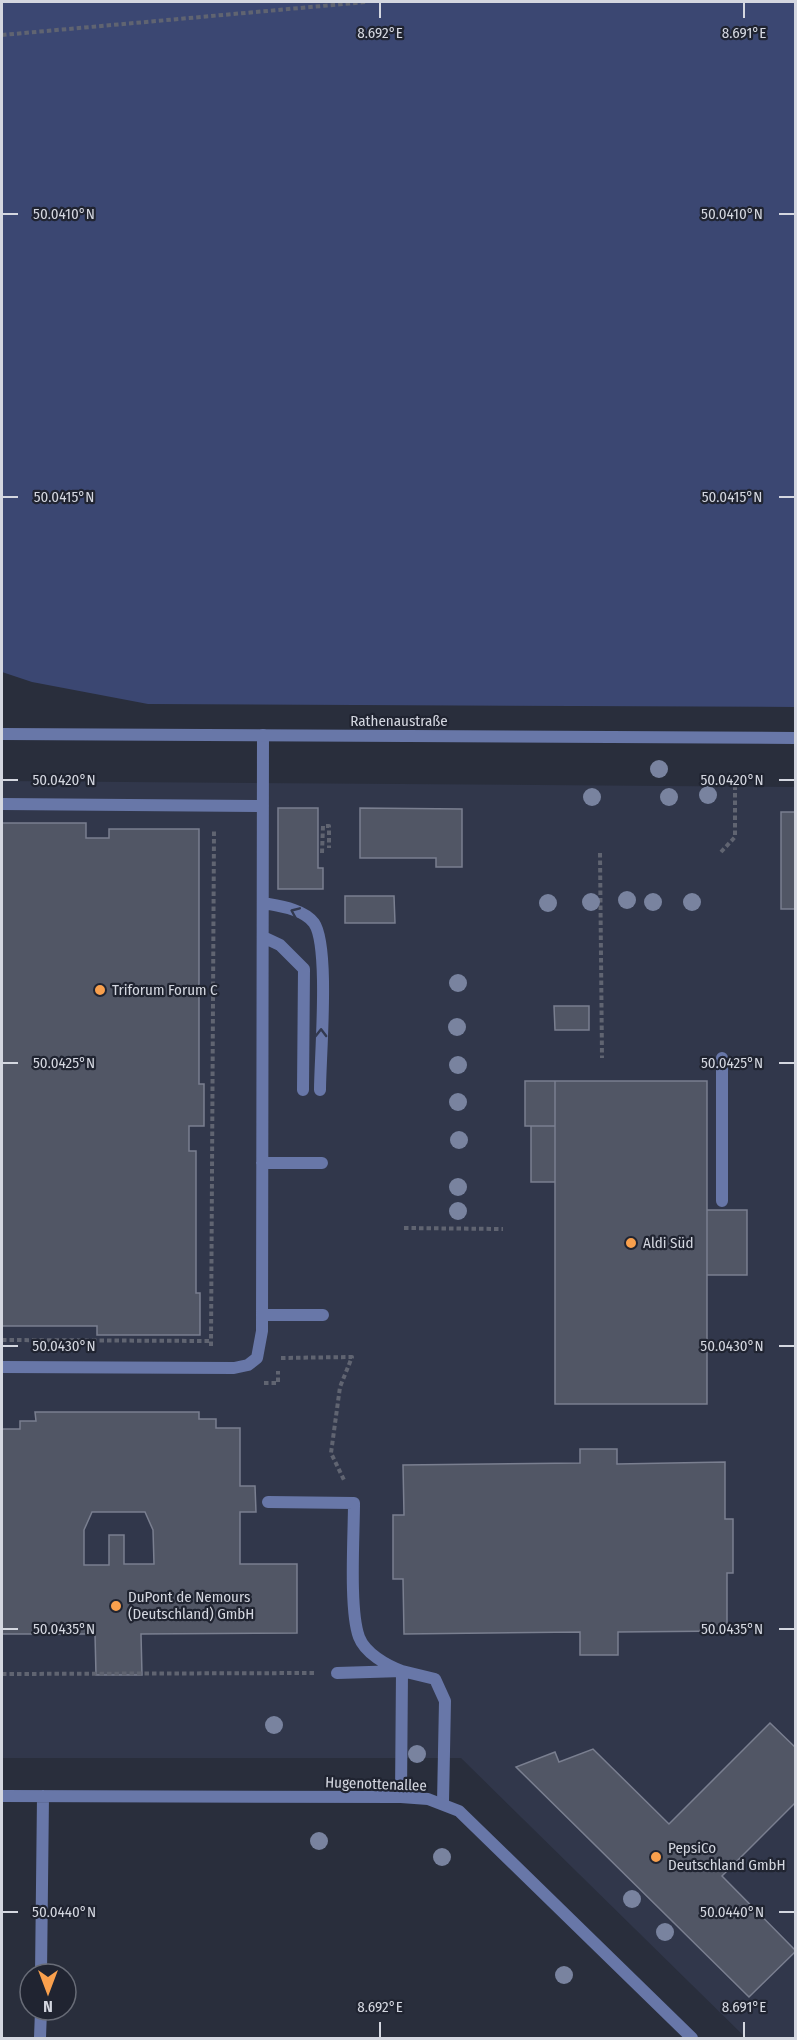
<svg xmlns="http://www.w3.org/2000/svg" width="797" height="2040" font-family="'Fira Sans Condensed',sans-serif">
<style>
.built{fill:#31374b}
.green{fill:#3b4772}
.building{fill:#515665;stroke:#7a7f90;stroke-width:1.5;fill-rule:evenodd}
.lines{fill:none;stroke-linecap:round;stroke-linejoin:round}
.path{stroke:#606471;stroke-width:4;stroke-dasharray:4.5 3;stroke-linecap:butt}
.service{stroke:#6877a8;stroke-width:12}
.minor{stroke:#6877a8;stroke-width:12}
.tertiary{stroke:#6877a8;stroke-width:12}
.tree{fill:#79839f}
.oneway{stroke:#32394f}
.ticks{fill:none;stroke:#d4d7e0;stroke-width:2}
.poi-dot{fill:#f9a04d;stroke:#202431;stroke-width:2}
.labels{text-anchor:middle;dominant-baseline:central;stroke-width:4.5;stroke-linejoin:round;paint-order:stroke}
.street-label{font-size:15px;fill:#d4d7e0;stroke:#202431}
.poi-label{font-size:15px;fill:#d4d7e0;stroke:#202431;text-anchor:start}
.ticks-label{font-size:15px;text-anchor:middle;fill:#d4d7e0;stroke:#202431;stroke-width:4.5;stroke-linejoin:round;paint-order:stroke}
</style>
<rect width="100%" height="100%" fill="#292e3c"/>
<path class="built" d="M2 781 795 787V2038H746L461 1758H2Z"/>
<path class="green" d="M2 2H795V707L148 704 32 682 2 672Z"/>
<path class="building" d="M278 808H318V868H323V889H278Z
M360 808 462 809V867H436V858H360Z
M781 812H796V909H781Z
M2 823H86V838H109V829H199V1084H204V1126H189V1151H196V1293H200V1335H97V1326H2Z
M345 896H394L395 923H345Z
M554 1006H589V1030H555Z
M525 1081H555V1126H525Z
M555 1081H707V1404H555Z
M531 1126H555V1182H531Z
M707 1210H747V1275H707Z
M35 1412H199V1419H216V1428H240V1486H255L256 1512H240V1564H297V1633L141 1634 142 1675H96L95 1634H2V1429H20V1421H36ZM92 1512H145L153 1530 154 1564H124V1535H109V1565H84V1530Z
M580 1449H617V1464L725 1462V1519H733V1573H727V1631L618 1632V1655H580V1632L404 1634 403 1579H393V1515H404L403 1465 580 1463Z
M770 1723 796 1748V1802L722 1876 796 1951 749 1997 516 1767 555 1752 559 1762 593 1749 669 1824Z"/>
<g class="lines">
<path class="path" d="M2 35 366 2
M721 852 735 837V779
M322 853 323 826H329V848
M600 853 602 1058
M404 1228 503 1229
M2 1340 211 1341
M211 1346 214 829
M281 1358 352 1357 340 1387 331 1453 344 1480
M264 1383H278V1371
M2 1674 316 1673"/>
<path class="service" d="M2 804 263 806
M263 903C279 906 304 909 314 923 330 946 320 1058 320 1090
M263 937 280 945 304 969 303 1090
M262 1163H322
M722 1201V1058
M262 1315H323
M2 1367 234 1368 248 1365 257 1358 262 1331 263 735
M268 1502 354 1503C354 1535 349 1610 359 1637 365 1653 386 1665 402 1671L401 1797
M337 1673 402 1671 435 1679 445 1701 443 1803"/>
<path class="minor" d="M2 1796 401 1797 428 1799 459 1811 692 2038
M41 1974 43 1796
M40 2038 41 2010"/>
<path class="tertiary" d="M2 734 796 738"/>
</g>
<g class="tree">
<circle cx="659" cy="769" r="9"/>
<circle cx="708" cy="795" r="9"/>
<circle cx="592" cy="797" r="9"/>
<circle cx="669" cy="797" r="9"/>
<circle cx="627" cy="900" r="9"/>
<circle cx="591" cy="902" r="9"/>
<circle cx="653" cy="902" r="9"/>
<circle cx="692" cy="902" r="9"/>
<circle cx="548" cy="903" r="9"/>
<circle cx="458" cy="983" r="9"/>
<circle cx="457" cy="1027" r="9"/>
<circle cx="458" cy="1065" r="9"/>
<circle cx="458" cy="1102" r="9"/>
<circle cx="459" cy="1140" r="9"/>
<circle cx="458" cy="1187" r="9"/>
<circle cx="458" cy="1211" r="9"/>
<circle cx="274" cy="1725" r="9"/>
<circle cx="417" cy="1754" r="9"/>
<circle cx="319" cy="1841" r="9"/>
<circle cx="442" cy="1857" r="9"/>
<circle cx="632" cy="1899" r="9"/>
<circle cx="665" cy="1932" r="9"/>
<circle cx="564" cy="1975" r="9"/>
</g>
<defs><path id="oneway-chevron" d="M-2-3.5L2.5 0L-2 3.5" fill="none" stroke-width="1.6" stroke-linecap="round" stroke-linejoin="round" transform="scale(1.5)"/></defs>
<g class="oneway">
<use href="#oneway-chevron" transform="translate(295 912) rotate(-157)"/>
<use href="#oneway-chevron" transform="translate(321 1033) rotate(-89)"/>
</g>
<path class="ticks" d="M380 3V18M744 3V18M3 214H18M779 214H794M3 497H18M779 497H794M3 780H18M779 780H794M3 1063H18M779 1063H794M3 1346H18M779 1346H794M3 1629H18M779 1629H794M3 1912H18M779 1912H794M380 2022V2037M744 2022V2037"/>
<g class="poi-dot">
<circle cx="100" cy="990" r="6"/>
<circle cx="631" cy="1243" r="6"/>
<circle cx="116" cy="1606" r="6"/>
<circle cx="656" cy="1857" r="6"/>
</g>
<g class="labels">
<g class="street-label">
<text x="399" y="721">Rathenaustraße</text>
<text transform="translate(376 1784) rotate(2)">Hugenottenallee</text>
</g>
<g class="poi-label">
<text x="112" y="990">Triforum Forum C</text>
<text x="643" y="1243">Aldi Süd</text>
<text x="128" y="1597">DuPont de Nemours<tspan x="128" dy="17">(Deutschland) GmbH</tspan></text>
<text x="668" y="1848">PepsiCo<tspan x="668" dy="17">Deutschland GmbH</tspan></text>
</g>
</g>
<g class="ticks-label">
<text x="380" y="38">8.692°E</text>
<text x="744" y="38">8.691°E</text>
<text x="732" y="219">50.0410°N</text>
<text x="64" y="219">50.0410°N</text>
<text x="732" y="502">50.0415°N</text>
<text x="64" y="502">50.0415°N</text>
<text x="64" y="785">50.0420°N</text>
<text x="732" y="785">50.0420°N</text>
<text x="64" y="1068">50.0425°N</text>
<text x="732" y="1068">50.0425°N</text>
<text x="64" y="1351">50.0430°N</text>
<text x="732" y="1351">50.0430°N</text>
<text x="732" y="1634">50.0435°N</text>
<text x="64" y="1634">50.0435°N</text>
<text x="64" y="1917">50.0440°N</text>
<text x="732" y="1917">50.0440°N</text>
<text x="380" y="2012">8.692°E</text>
<text x="744" y="2012">8.691°E</text>
</g>
<rect width="797" height="2040" fill="none" stroke="#d4d7e0" stroke-width="6"/>
<g transform="translate(48 1992) rotate(180)"><circle r="28" fill="#202431" stroke="#686c77" stroke-width="1.5"/>
<path d="M0-4.5L10 22L0 15L-10 22Z" fill="#f9a04d"/>
<text y="-9" font-size="16" font-weight="bold" text-anchor="middle" fill="#d4d7e0">N</text>
</g>
</svg>
